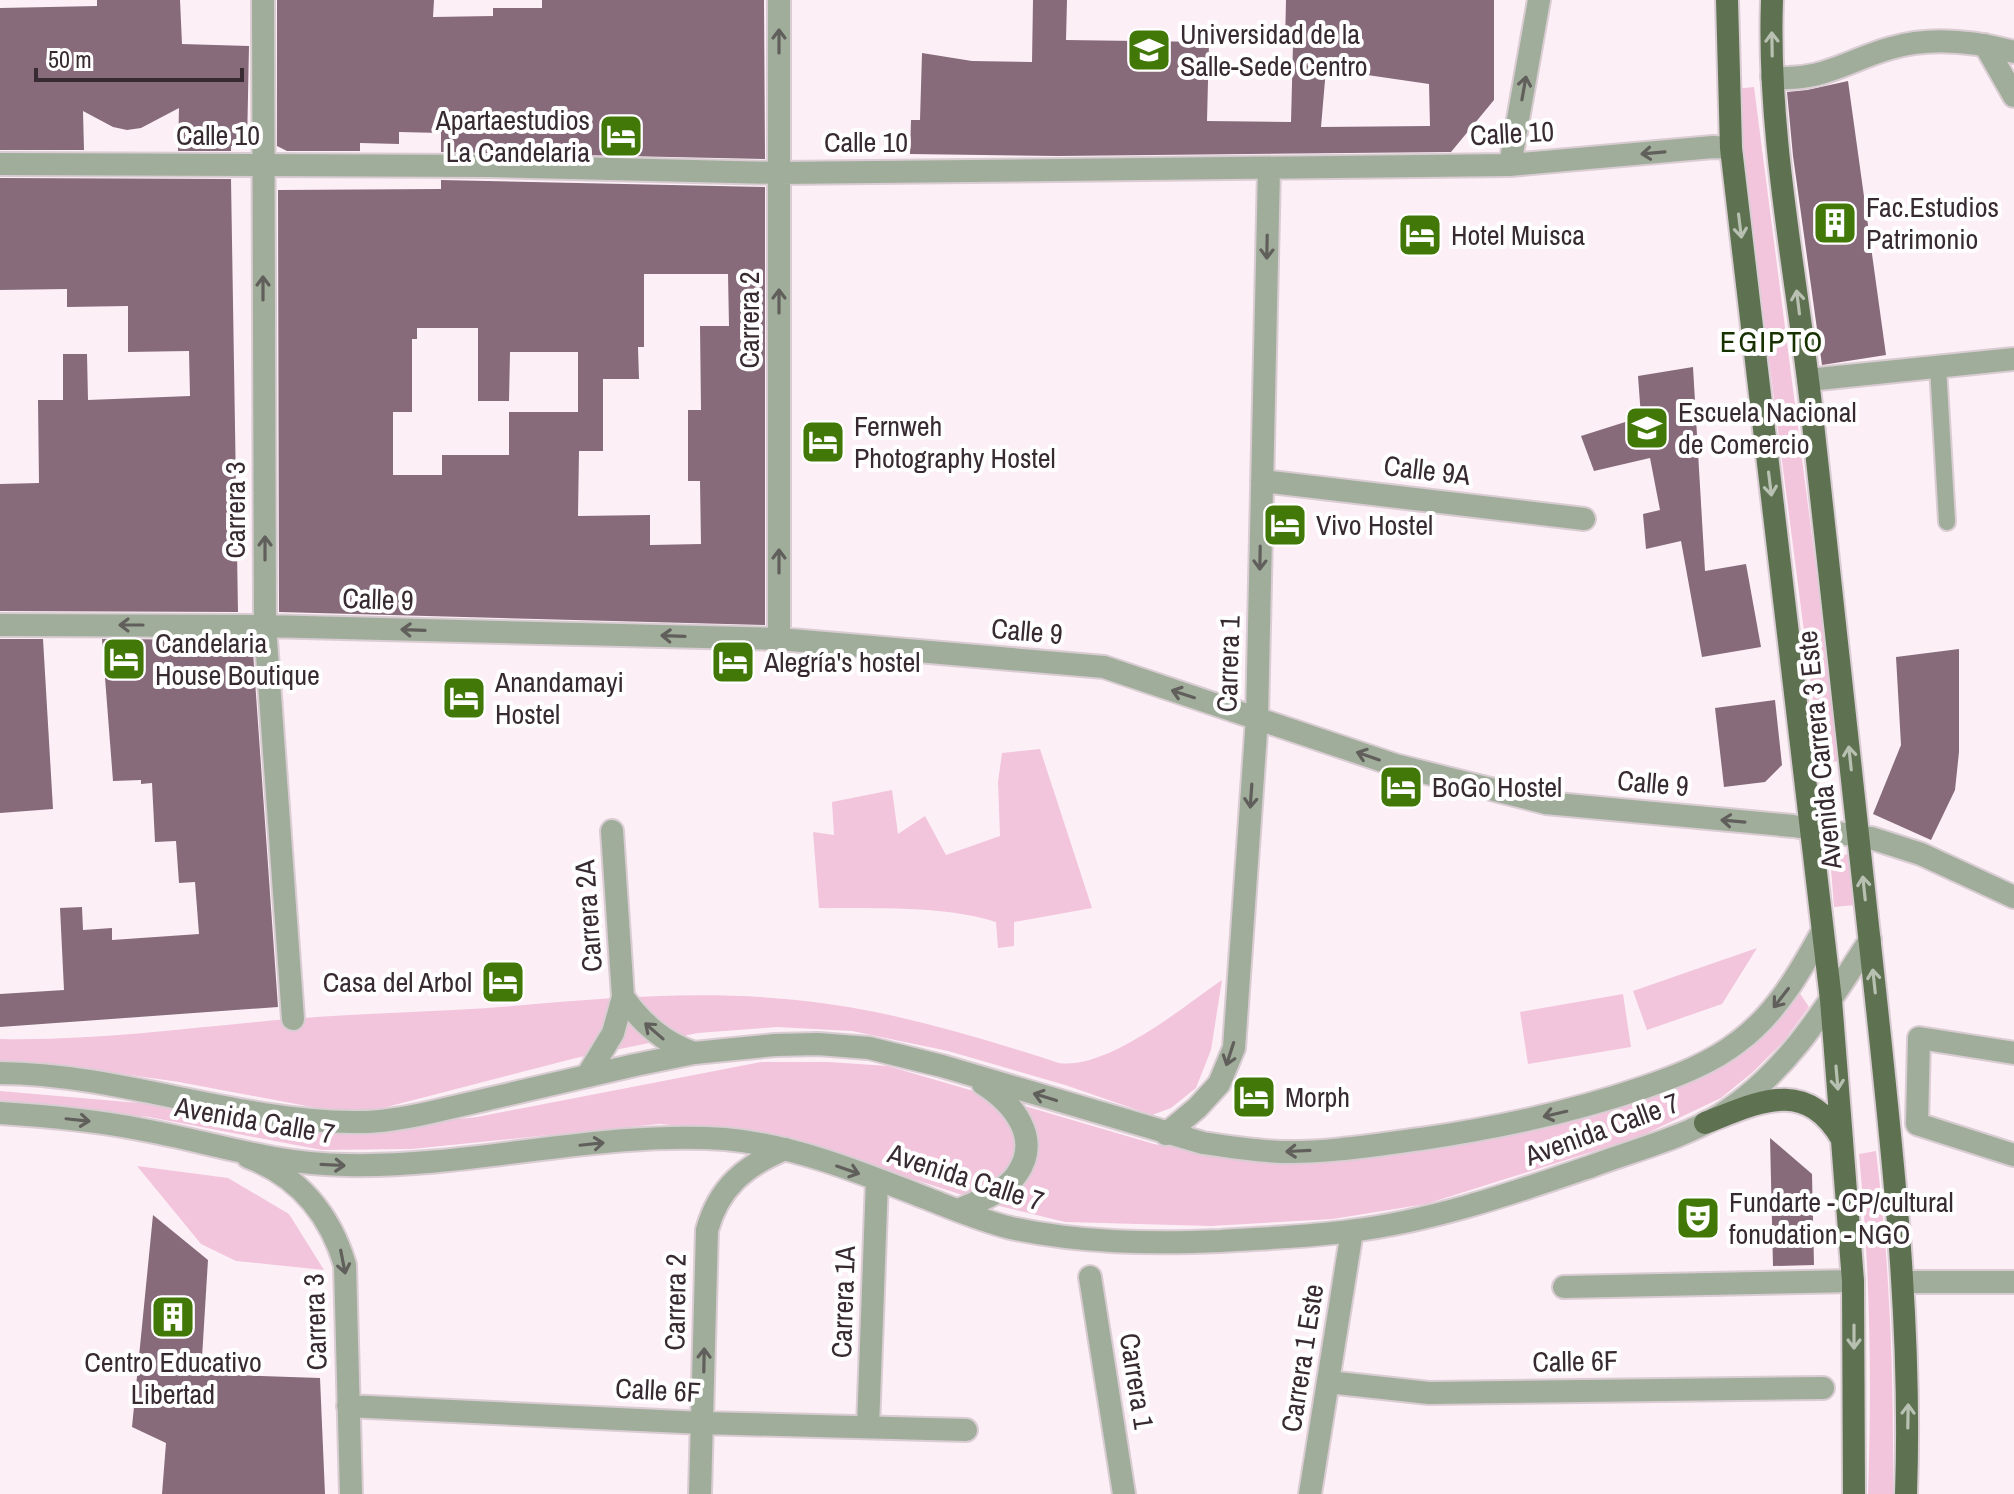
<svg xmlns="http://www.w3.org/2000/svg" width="2014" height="1494" font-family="'Archivo Narrow',sans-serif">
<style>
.green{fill:#f2c5dc}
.building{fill:#876b7a;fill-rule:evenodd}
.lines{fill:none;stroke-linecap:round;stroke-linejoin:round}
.service-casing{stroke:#d9cdd3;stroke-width:20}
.pedestrian-casing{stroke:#d9cdd3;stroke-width:26}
.minor-casing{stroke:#d9cdd3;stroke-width:26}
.tertiary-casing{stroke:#d9cdd3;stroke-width:26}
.primary-casing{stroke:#d9cdd3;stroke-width:26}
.service{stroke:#a1ad9b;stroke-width:16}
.pedestrian{stroke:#a1ad9b;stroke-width:22}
.minor{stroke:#a1ad9b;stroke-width:22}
.tertiary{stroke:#a1ad9b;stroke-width:22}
.primary{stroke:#5e7252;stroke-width:22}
.oneway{stroke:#615f5b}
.oneway2{stroke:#b7c0b1}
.labels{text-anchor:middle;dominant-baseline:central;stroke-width:8;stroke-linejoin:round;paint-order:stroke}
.poi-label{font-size:28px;fill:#372b31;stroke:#fff;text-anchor:start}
.street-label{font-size:28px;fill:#372b31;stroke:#fff}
.neighbourhood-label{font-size:30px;letter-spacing:2px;fill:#173100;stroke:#fff}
</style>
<rect width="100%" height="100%" fill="#fcf0f6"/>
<path class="green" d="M1754 87 1841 761 1821 763 1734 89Z
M1040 749 1092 908 1014 922V946L998 948 996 922C943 905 875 909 819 908L813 832 834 835 832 802 892 790 898 834 925 816 946 855 1000 836 998 782 1002 753Z
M1850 854 1855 905 1834 907 1830 856Z
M1757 948 1722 1004 1647 1030 1633 991Z
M1222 980 1211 1050 1196 1088 1171 1108 1152 1115 1065 1085 948 1051 852 1031 777 1027 698 1033 576 1058 379 1109 333 1111 179 1082 81 1068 0 1061V1039C97 1041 193 1027 289 1019 363 1013 438 1012 512 1006 606 998 701 990 796 1000 887 1009 972 1035 1059 1063 1107 1070 1183 1007 1222 980Z
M1797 989 1809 1007 1784 1041 1753 1072 1721 1098 1639 1137 1426 1204 1333 1219 1211 1226 1065 1222 987 1203 802 1143 750 1131 659 1124 412 1149 322 1150 149 1117 0 1101V1091L151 1104 239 1120 387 1127 477 1117 761 1062H829L888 1066 1154 1144 1285 1164 1382 1154 1511 1135 1592 1117 1677 1088 1730 1060Z
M1623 994 1631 1047 1528 1064 1520 1012Z
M1876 1151C1890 1265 1894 1379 1893 1494H1868C1872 1377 1870 1270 1859 1154Z
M137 1166 228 1178 289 1214 324 1270 236 1261 201 1244Z"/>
<path class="building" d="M97 0H180L182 44 249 46 247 146H231V151H178L179 108 141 128 127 130 113 127 83 111 84 150H0V8L97 6Z
M277 0H434L433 17 493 16V8H542V0H764L765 159 441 152V133L399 132V144L360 143V151H287L277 146Z
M1033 0H1067L1066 40 1209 42 1207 121 1291 122 1293 44H1285L1286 0H1494V100L1451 152 1058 156 910 154 911 120H920L922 53 972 61 1032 62ZM1326 69 1429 84 1430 126 1321 127Z
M1848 81 1886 355 1822 365 1793 156 1787 92 1807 90Z
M0 178 231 179 238 612 0 611V484L39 483 38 400H63V354H87L88 400 190 396 189 351 128 352V306L67 307V289L0 290Z
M441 180 765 187V625L279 612 278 190 441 189ZM644 274H728L729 326H700L701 410H688V481H700L701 544 650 545V515L578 516 579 451H603V379H639L638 347H644ZM417 328H478V401H509L510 352H578V412H509V455H442V475H393V412H412V339H417Z
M1693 367 1705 571 1746 564 1761 647 1702 657 1681 541 1646 549 1643 514 1660 510 1650 458 1594 471 1581 436 1641 417 1638 376Z
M0 639H43L53 809 0 813Z
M102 639 238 640V653L253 652 278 1007 0 1027V994L64 990 60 908 82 907 83 930 112 928V940L199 934 195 882 179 883 176 841 155 842 152 783 141 784V780L113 781Z
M1959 649V752L1955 790 1931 840 1873 814 1901 745 1896 657Z
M1775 700 1782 765 1765 782 1724 787 1715 708Z
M1770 1138 1812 1174 1814 1265 1773 1266Z
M153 1215 208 1260 201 1374 320 1378 325 1494H162L166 1443 132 1427Z"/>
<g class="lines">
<g class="service-casing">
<path id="service" d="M1938 367 1947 522"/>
</g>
<g class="pedestrian-casing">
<path id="pedestrian" d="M0 164 491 166 779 173
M2014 1053 1919 1038 1917 1124 2014 1155"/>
</g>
<g class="minor-casing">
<path id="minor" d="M263 0 265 626 293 1019
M1985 45 2014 96
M1772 77C1820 83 1848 60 1891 48 1932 36 1974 41 2014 52
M1510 165 1539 0
M779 173 1510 165 1713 147 1731 148
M1808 380 2014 359
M1262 481 1584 519
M0 625 265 626 779 639 1104 667 1395 765 1546 803 1793 826 1871 838 1921 854 2014 897
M779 639V0
M623 997C643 1024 663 1042 694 1053
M587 1076 613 1033 623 997 612 831
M1166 1134 1197 1108 1219 1084 1234 1048 1257 718 1269 169
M248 1157C298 1176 330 1214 345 1265L351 1494
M1090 1277 1124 1494
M1904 1282H2014
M1564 1287 1853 1281
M1328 1382 1429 1393 1823 1388
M348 1406 703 1423 966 1430
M868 1427 877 1180
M700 1494 707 1230C719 1187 745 1166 785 1149
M1310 1494 1352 1231"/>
</g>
<g class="tertiary-casing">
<path id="tertiary" d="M0 1073C120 1074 233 1121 353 1122 379 1123 406 1118 432 1112L635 1065 694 1053 775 1045 818 1044 869 1048 942 1066 1203 1143C1229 1147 1255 1151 1282 1152 1328 1153 1375 1145 1421 1139 1497 1128 1572 1112 1645 1087 1677 1076 1711 1063 1738 1042 1776 1014 1800 972 1822 932
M0 1113C47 1116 93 1120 139 1129 211 1142 271 1164 346 1165 473 1168 598 1130 725 1139 794 1145 862 1173 926 1198 954 1209 982 1221 1011 1228 1080 1243 1151 1244 1221 1241 1264 1238 1308 1237 1350 1231 1433 1221 1513 1193 1592 1166 1634 1150 1683 1138 1722 1114 1787 1073 1829 1003 1870 940
M958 1210C977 1202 1005 1192 1017 1174 1042 1138 1013 1103 983 1084"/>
</g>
<g class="primary-casing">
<path id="primary" d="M1727 0 1731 148 1831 1000 1853 1281 1854 1494
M1772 0C1767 135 1796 271 1811 405 1834 600 1855 795 1875 990 1893 1158 1912 1325 1906 1494
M1705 1123C1759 1102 1805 1077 1842 1139"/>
</g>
<use href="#service" class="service"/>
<use href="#pedestrian" class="pedestrian"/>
<use href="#minor" class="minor"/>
<use href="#tertiary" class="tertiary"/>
<use href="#primary" class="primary"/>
</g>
<defs><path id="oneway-shaft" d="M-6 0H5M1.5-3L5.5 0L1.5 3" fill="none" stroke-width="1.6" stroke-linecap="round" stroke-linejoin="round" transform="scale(2)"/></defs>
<g class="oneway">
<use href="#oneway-shaft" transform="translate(779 41) rotate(-90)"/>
<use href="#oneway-shaft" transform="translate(1524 88) rotate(-80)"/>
<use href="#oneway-shaft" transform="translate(1653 153) rotate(175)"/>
<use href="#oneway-shaft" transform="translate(1267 247) rotate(91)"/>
<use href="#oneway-shaft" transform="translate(263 288) rotate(-90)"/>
<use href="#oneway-shaft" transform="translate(779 301) rotate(-90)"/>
<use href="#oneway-shaft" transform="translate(265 548) rotate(-90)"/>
<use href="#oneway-shaft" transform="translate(1260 558) rotate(91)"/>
<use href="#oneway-shaft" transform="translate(779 561) rotate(-90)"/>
<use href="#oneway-shaft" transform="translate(131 625) rotate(-180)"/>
<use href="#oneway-shaft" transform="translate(413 630) rotate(-178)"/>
<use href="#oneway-shaft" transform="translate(673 636) rotate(-178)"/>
<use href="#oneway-shaft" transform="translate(1183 694) rotate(-162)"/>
<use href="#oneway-shaft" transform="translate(1368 756) rotate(-161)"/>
<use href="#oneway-shaft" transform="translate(1251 796) rotate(94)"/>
<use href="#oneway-shaft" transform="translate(1733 821) rotate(-175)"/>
<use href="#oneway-shaft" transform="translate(1781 998) rotate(128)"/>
<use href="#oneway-shaft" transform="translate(654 1031) rotate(-139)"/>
<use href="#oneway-shaft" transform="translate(1230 1054) rotate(108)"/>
<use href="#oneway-shaft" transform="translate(1045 1097) rotate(-163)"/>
<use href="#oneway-shaft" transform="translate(1555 1114) rotate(167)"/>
<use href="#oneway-shaft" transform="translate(78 1120) rotate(6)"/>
<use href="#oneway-shaft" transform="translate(592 1144) rotate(-6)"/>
<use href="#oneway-shaft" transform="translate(1298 1151) rotate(177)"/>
<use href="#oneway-shaft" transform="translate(333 1165) rotate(3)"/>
<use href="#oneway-shaft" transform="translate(848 1170) rotate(19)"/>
<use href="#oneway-shaft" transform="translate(343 1262) rotate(79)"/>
<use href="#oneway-shaft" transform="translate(704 1360) rotate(-89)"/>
</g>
<g class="oneway2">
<use href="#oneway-shaft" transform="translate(1772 44) rotate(-91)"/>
<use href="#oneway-shaft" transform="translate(1740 226) rotate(83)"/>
<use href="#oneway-shaft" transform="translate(1798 302) rotate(-97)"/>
<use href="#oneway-shaft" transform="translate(1770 484) rotate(83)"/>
<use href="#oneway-shaft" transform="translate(1850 758) rotate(-96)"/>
<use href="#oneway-shaft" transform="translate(1864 888) rotate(-96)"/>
<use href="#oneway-shaft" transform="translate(1874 981) rotate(-96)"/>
<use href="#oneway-shaft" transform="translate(1837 1078) rotate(85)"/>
<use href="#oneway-shaft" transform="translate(1854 1337) rotate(90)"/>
<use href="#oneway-shaft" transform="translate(1908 1416) rotate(-89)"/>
</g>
<defs>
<g id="university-square" transform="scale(2.3)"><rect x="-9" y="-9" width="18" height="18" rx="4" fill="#427808" stroke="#fff"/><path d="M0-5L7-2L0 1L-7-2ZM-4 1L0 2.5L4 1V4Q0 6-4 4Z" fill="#fff"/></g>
<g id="hotel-square" transform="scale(2.3)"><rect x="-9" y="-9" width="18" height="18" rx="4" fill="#427808" stroke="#fff"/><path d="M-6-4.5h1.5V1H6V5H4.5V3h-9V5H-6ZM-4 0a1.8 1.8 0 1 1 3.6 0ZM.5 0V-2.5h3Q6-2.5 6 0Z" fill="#fff"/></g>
<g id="building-square" transform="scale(2.3)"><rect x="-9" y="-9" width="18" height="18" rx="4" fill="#427808" stroke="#fff"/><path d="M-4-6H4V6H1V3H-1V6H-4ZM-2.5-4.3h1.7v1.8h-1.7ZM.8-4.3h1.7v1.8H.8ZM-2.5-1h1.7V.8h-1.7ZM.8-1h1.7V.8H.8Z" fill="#fff"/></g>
<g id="school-square" transform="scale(2.3)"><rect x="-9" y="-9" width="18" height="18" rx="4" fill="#427808" stroke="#fff"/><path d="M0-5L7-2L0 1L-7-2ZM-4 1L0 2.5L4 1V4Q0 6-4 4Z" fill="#fff"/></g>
<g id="theatre-square" transform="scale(2.3)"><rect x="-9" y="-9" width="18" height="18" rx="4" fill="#427808" stroke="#fff"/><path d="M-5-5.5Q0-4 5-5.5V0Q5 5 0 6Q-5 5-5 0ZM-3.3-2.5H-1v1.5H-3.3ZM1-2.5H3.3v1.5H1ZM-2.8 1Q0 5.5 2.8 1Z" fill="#fff"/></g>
</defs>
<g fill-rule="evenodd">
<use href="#university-square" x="1149" y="50"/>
<use href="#hotel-square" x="621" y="136"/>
<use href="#building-square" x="1835" y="223"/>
<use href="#hotel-square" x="1420" y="235"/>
<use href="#school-square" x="1647" y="428"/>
<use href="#hotel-square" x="823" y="442"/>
<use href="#hotel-square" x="1285" y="525"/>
<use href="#hotel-square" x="124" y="659"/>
<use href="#hotel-square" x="733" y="662"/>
<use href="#hotel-square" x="464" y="698"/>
<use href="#hotel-square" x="1401" y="787"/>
<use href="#hotel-square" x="503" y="982"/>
<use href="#hotel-square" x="1254" y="1097"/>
<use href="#theatre-square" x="1698" y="1218"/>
<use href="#building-square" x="173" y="1317"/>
</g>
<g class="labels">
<g class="poi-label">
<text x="1180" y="34">Universidad de la<tspan x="1180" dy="32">Salle-Sede Centro</tspan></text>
<text x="590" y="120" text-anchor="end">Apartaestudios<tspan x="590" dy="32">La Candelaria</tspan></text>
<text x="1866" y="207">Fac.Estudios<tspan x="1866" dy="32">Patrimonio</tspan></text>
<text x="1451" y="235">Hotel Muisca</text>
<text x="1678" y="412">Escuela Nacional<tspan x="1678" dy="32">de Comercio</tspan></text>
<text x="854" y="426">Fernweh<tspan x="854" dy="32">Photography Hostel</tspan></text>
<text x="1316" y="525">Vivo Hostel</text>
<text x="155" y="643">Candelaria<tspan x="155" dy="32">House Boutique</tspan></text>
<text x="764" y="662">Alegría's hostel</text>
<text x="495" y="682">Anandamayi<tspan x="495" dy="32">Hostel</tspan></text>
<text x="1432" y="787">BoGo Hostel</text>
<text x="472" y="982" text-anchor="end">Casa del Arbol</text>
<text x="1285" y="1097">Morph</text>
<text x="1729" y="1202">Fundarte - CP/cultural<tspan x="1729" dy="32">fonudation - NGO</tspan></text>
<text x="173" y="1362" text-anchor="middle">Centro Educativo<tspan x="173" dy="32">Libertad</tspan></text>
</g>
<g class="street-label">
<text transform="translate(1512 133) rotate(-3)">Calle 10</text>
<text x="218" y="135">Calle 10</text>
<text x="866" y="142">Calle 10</text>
<text transform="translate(749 320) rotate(-90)">Carrera 2</text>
<text transform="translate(1427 470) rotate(7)">Calle 9A</text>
<text transform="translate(235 510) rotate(-90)">Carrera 3</text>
<text transform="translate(378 599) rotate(2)">Calle 9</text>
<text transform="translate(1027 631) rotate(5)">Calle 9</text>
<text transform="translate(1228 664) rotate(-88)">Carrera 1</text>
<text transform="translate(1819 750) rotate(-96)">Avenida Carrera 3 Este</text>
<text transform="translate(1653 783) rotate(5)">Calle 9</text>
<text transform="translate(588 916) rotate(-94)">Carrera 2A</text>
<text transform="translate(255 1120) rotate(10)">Avenida Calle 7</text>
<text transform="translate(1602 1129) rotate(-20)">Avenida Calle 7</text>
<text transform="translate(966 1177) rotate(18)">Avenida Calle 7</text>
<text transform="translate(675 1302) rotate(-89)">Carrera 2</text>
<text transform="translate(843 1302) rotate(-88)">Carrera 1A</text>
<text transform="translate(315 1322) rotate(-92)">Carrera 3</text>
<text transform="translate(1302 1358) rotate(-81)">Carrera 1 Este</text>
<text transform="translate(1575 1361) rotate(-1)">Calle 6F</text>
<text transform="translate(1137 1381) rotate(81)">Carrera 1</text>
<text transform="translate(658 1390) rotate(3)">Calle 6F</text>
</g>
<g class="neighbourhood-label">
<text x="1772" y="341">EGIPTO</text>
</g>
</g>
<path d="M36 68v12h206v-12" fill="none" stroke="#372b31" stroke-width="4"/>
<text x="48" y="68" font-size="24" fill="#372b31" stroke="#ffffff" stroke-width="6" paint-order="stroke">50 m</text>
</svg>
